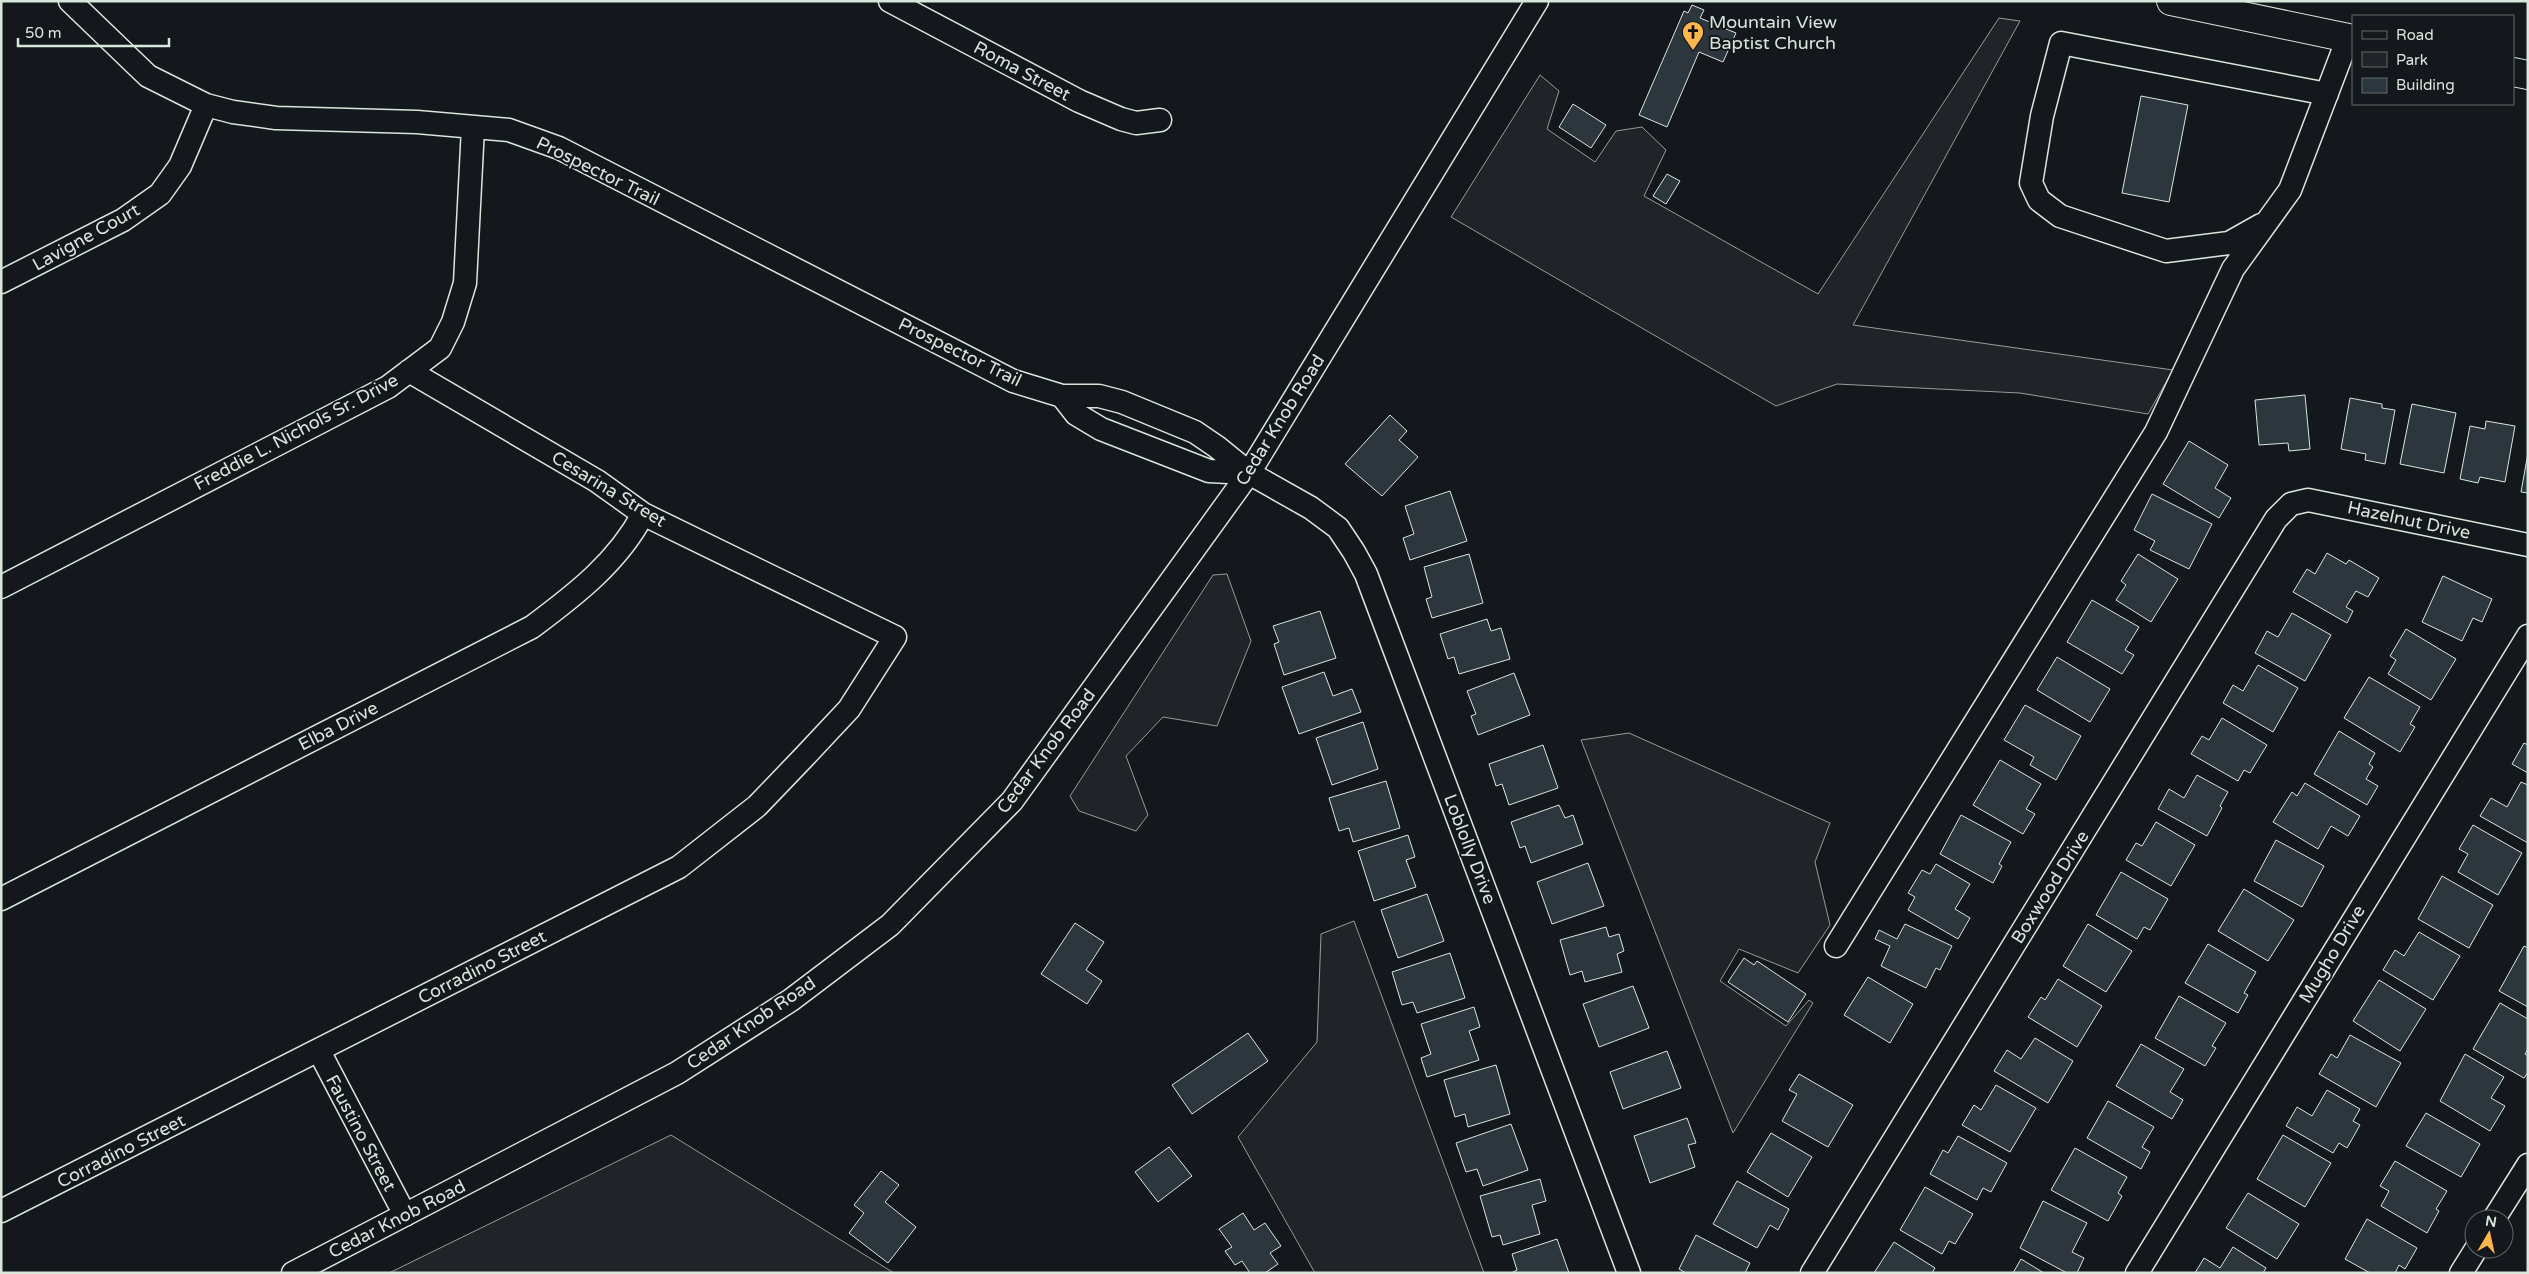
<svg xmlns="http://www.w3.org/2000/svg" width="2529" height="1274" font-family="'Varela Round',sans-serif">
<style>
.green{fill:#202428;stroke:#939e99}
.building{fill:#2c363c;stroke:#d8e6dc}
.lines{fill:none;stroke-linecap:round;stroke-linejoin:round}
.minor-casing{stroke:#d8e6dc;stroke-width:25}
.major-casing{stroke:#d8e6dc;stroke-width:30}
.minor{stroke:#14181c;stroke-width:22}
.major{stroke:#14181c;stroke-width:28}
.labels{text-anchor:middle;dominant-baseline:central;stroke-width:4;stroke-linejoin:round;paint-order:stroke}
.poi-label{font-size:18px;fill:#d8e6dc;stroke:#14181c;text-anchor:start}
.street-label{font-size:18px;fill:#d8e6dc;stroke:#14181c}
</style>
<rect width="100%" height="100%" fill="#14181c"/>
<path class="green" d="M1999 18 2020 21 1853 325 2173 370 2148 414 2020 393 1837 384 1776 406 1451 217 1540 75 1559 91 1547 129 1595 162 1616 131 1642 127 1666 150 1644 196 1818 294Z
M1227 574 1251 641 1217 726 1163 717 1126 756 1148 815 1136 831 1079 811 1070 796 1213 575Z
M1629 733 1830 823 1815 862 1830 925 1798 973 1739 949 1720 981 1786 1026 1809 1000 1813 1003 1733 1133 1581 740Z
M1354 921 1484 1273H1315L1238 1137 1317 1042 1321 934Z
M671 1135 894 1273H389Z"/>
<path class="building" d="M1692 5 1704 10 1700 18 1736 33 1723 62 1699 52 1667 127 1639 115 1684 11 1688 13Z
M2141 96 2188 105 2169 202 2122 193Z
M1573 104 1606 125 1591 148 1559 127Z
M1667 174 1680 181 1666 204 1653 196Z
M2305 395 2310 449 2289 451 2288 443 2259 445 2255 400Z
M2350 398 2382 404V408L2395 410 2385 464 2365 460 2366 454 2341 449Z
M2412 404 2456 413 2444 473 2400 464Z
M1390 415 1407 431 1399 440 1418 457 1382 496 1345 464Z
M2486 421 2515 426 2505 482 2480 477 2478 483 2460 479 2470 426 2485 429Z
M2189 441 2228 465 2215 488 2231 498 2219 518 2163 484Z
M2528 453V493L2521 492Z
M1450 491 1467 541 1410 560 1403 538 1414 534 1405 506Z
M2152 494 2212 524 2189 569 2150 550 2155 541 2134 530Z
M2327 553 2346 564 2349 560 2379 578 2368 597 2356 591 2346 607 2353 611 2347 623 2293 592 2307 569 2315 574Z
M1469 554 1483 603 1432 618 1426 599 1432 597 1424 567Z
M2138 554 2178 579 2151 622 2116 600 2126 585 2121 581Z
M2443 576 2492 599 2482 622 2473 618 2462 641 2422 622Z
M2092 600 2139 627 2125 650 2134 655 2122 674 2067 642Z
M1320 611 1336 658 1284 675 1274 644 1279 642 1273 626Z
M2292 613 2331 635 2305 681 2255 653 2267 631 2278 637Z
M1487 619 1491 631 1501 628 1510 659 1459 674 1454 657 1448 659 1440 634Z
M2406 629 2456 659 2431 700 2388 674 2396 660 2390 656Z
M2057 657 2110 689 2090 722 2037 690Z
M2258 665 2298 688 2273 732 2223 703 2233 685 2243 691Z
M1324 672 1333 696 1352 689 1361 712 1299 734 1282 687Z
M1514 673 1530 715 1478 735 1471 716 1476 714 1467 691Z
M2369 677 2420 707 2410 724 2415 727 2400 752 2344 718Z
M2025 705 2081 736 2056 780 2030 765 2034 757 2004 740Z
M2222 718 2267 745 2250 773 2244 770 2238 781 2191 754 2202 736 2209 740Z
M1363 722 1378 769 1332 785 1316 738Z
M2339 731 2375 753 2369 764 2373 767 2366 779 2378 786 2367 805 2314 774Z
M2524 743 2528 745V773L2512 764Z
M1543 745 1558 788 1509 805 1502 784 1496 786 1489 764Z
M2000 760 2041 784 2026 809 2035 814 2023 834 1973 805Z
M2197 775 2228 792 2220 806 2222 808 2207 836 2158 809 2169 789 2184 798Z
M1386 781 1400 828 1353 842 1349 828 1339 831 1329 798Z
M2521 782 2528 785V843L2480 816 2491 798 2507 807Z
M2305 783 2360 816 2348 836 2331 826 2318 849 2273 822 2292 792 2297 796Z
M1559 805 1565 818 1573 815 1583 844 1531 863 1525 846 1520 848 1511 822Z
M1961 815 2011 842 1999 864 2002 866 1993 883 1940 854Z
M2156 822 2195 845 2171 886 2126 860 2136 843 2142 846Z
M2473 825 2522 853 2498 895 2458 872 2468 854 2459 849Z
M1408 835 1415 857 1406 860 1416 887 1374 901 1358 851Z
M2276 840 2324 866 2302 907 2254 881Z
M1588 863 1604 906 1552 924 1537 882Z
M1936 864 1970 884 1955 909 1970 918 1958 939 1908 910 1915 897 1908 893 1922 870 1930 874Z
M2121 872 2168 899 2150 930 2144 927 2137 939 2096 915Z
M2442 876 2493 905 2469 948 2418 919Z
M2244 889 2294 920 2268 961 2218 931Z
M1427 894 1444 941 1398 958 1381 910Z
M1075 923 1104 942 1086 970 1102 981 1087 1004 1041 974Z
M1905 924 1952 946 1940 970 1936 968 1926 988 1881 966 1890 946 1875 939 1879 930 1897 939Z
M2088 924 2132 951 2106 992 2063 966Z
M1606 927 1609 937 1619 934 1624 951 1617 954 1622 972 1585 982 1582 971 1570 975 1560 940Z
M2419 932 2460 956 2433 1000 2383 970 2395 950 2404 956Z
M2208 944 2256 972 2244 993 2248 995 2238 1013 2185 983Z
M2524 946 2528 948V1007L2499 991Z
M1450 953 1465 998 1417 1013 1413 1002 1402 1005 1392 972Z
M1744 958 1754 965 1757 961 1806 994 1788 1022 1728 982Z
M1868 977 1913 1004 1890 1043 1844 1015Z
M2058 979 2102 1006 2077 1047 2028 1017 2041 997 2045 1000Z
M2379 980 2426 1009 2400 1051 2353 1021Z
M1633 986 1649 1028 1599 1047 1583 1004Z
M2179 996 2226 1023 2212 1046 2216 1048 2205 1066 2155 1038Z
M2500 1003 2528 1019V1049L2525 1054 2528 1056V1072L2524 1078 2473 1049Z
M1474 1007 1480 1027 1469 1031 1479 1060 1427 1077 1421 1058 1431 1054 1421 1024Z
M1248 1033 1268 1061 1192 1114 1172 1085Z
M2350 1035 2401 1063 2376 1107 2319 1074 2331 1054 2337 1058Z
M2035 1038 2073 1061 2048 1103 1994 1071 2007 1050 2021 1059Z
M2141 1044 2184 1069 2170 1092 2183 1100 2172 1119 2116 1086Z
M1667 1051 1681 1088 1623 1109 1610 1072Z
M2465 1054 2504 1077 2491 1098 2505 1106 2490 1131 2440 1101Z
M1496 1065 1510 1114 1468 1127 1465 1114 1455 1117 1444 1080Z
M1799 1074 1853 1105 1828 1147 1782 1121 1797 1094 1789 1090Z
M1996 1085 2036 1108 2010 1152 1962 1125 1974 1105 1981 1110Z
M2327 1090 2360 1109 2353 1121 2360 1125 2347 1148 2339 1143 2333 1153 2286 1126 2297 1107 2312 1116Z
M2108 1101 2154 1127 2142 1147 2150 1152 2141 1169 2087 1138Z
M2426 1113 2480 1144 2461 1177 2406 1146Z
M1687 1118 1696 1143 1688 1145 1695 1167 1650 1183 1634 1136Z
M1511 1124 1528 1170 1483 1186 1477 1169 1466 1172 1456 1143Z
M1771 1133 1812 1157 1788 1197 1747 1172Z
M2283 1135 2331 1163 2305 1207 2257 1179Z
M1958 1136 2007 1163 1991 1192 1983 1188 1977 1200 1930 1174 1943 1150 1948 1153Z
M1169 1147 1192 1176 1158 1202 1135 1172Z
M2075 1148 2127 1177 2118 1193 2122 1196 2108 1221 2051 1190Z
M2395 1161 2447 1191 2436 1209 2439 1211 2427 1233 2381 1206 2389 1191 2380 1186Z
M881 1171 899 1185 885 1202 916 1227 888 1263 849 1233 864 1213 854 1205Z
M1540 1179 1546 1201 1532 1205 1540 1234 1503 1245 1500 1235 1492 1237 1480 1196Z
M1737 1181 1789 1209 1778 1230 1770 1225 1757 1248 1713 1224Z
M1925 1187 1973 1214 1955 1244 1949 1241 1942 1254 1900 1230Z
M2248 1193 2299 1224 2277 1259 2226 1228Z
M2043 1201 2087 1223 2072 1252 2084 1258 2077 1273H2067L2020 1248Z
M1243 1213 1254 1230 1265 1223 1281 1246 1270 1253 1278 1264 1265 1273H1250L1242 1261 1235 1265 1225 1251 1232 1247 1219 1229Z
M2367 1219 2417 1248 2405 1269 2399 1265 2395 1273H2370L2345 1259Z
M1696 1235 1750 1263 1745 1273H1686L1679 1269Z
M1557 1239 1569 1273H1511L1517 1270 1512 1254Z
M1894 1242 1935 1268 1932 1273H1874Z
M2233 1247 2266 1268 2263 1273H2195L2204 1258 2220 1268Z
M2021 1259 2044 1273H2013Z"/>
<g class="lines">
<g class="minor-casing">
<path id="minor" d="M70 1 148 76 206 105 233 112 276 118 417 122 509 130 559 148 1013 381 1062 396H1099L1122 402 1195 432 1217 447 1249 473 1311 508 1338 528 1354 552 1366 574 1629 1273
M890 1 1079 101 1121 119 1136 123 1160 120
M2261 225 2229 243 2166 251 2060 216 2039 200 2031 183 2042 116 2061 43 2327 94
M1 282 123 220 160 194 180 166 206 105
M1062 396 1076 414 1101 429 1209 471 1249 473
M1 587 388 387 440 348 453 322 465 283 473 127
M1 899 532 627C575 595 618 562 643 514
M1836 946 2156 432 2233 269 2290 190 2348 38
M319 1051 405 1215
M1 1211 679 867 757 806 804 757 849 709 895 637 643 514 597 481 409 371
M2494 1219 2528 1165
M293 1273 677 1073 791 1000 890 925 1012 801 1249 473 1537 1
M1812 1273 2276 519 2291 504 2308 500 2528 545
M2137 1273 2528 636
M2461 1273 2476 1249"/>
</g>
<g class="major-casing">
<path id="major" d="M2171 1 2353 39
M2513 72 2528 75"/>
</g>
<use href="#minor" class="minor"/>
<use href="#major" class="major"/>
</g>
<defs>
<g id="church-pin" transform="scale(1.125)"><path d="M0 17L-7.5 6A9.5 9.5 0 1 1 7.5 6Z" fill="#ffb74d" stroke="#14181c"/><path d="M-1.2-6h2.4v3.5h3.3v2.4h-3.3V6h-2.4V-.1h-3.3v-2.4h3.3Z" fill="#111"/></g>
</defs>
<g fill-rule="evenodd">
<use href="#church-pin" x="1693" y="32"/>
</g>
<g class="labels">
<g class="poi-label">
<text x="1709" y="22">Mountain View<tspan x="1709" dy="21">Baptist Church</tspan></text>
</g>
<g class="street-label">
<text transform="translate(1022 71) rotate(28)">Roma Street</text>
<text transform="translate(598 171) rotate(26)">Prospector Trail</text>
<text transform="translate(86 237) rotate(-29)">Lavigne Court</text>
<text transform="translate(960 352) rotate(26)">Prospector Trail</text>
<text transform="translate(1280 420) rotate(-58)">Cedar Knob Road</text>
<text transform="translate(296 432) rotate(-28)">Freddie L. Nichols Sr. Drive</text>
<text transform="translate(609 489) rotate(31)">Cesarina Street</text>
<text transform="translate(2409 520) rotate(12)">Hazelnut Drive</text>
<text transform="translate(338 726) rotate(-27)">Elba Drive</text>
<text transform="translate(1046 751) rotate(-53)">Cedar Knob Road</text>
<text transform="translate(1470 849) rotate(69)">Loblolly Drive</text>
<text transform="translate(2050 887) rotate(-58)">Boxwood Drive</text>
<text transform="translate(2332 954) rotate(-59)">Mugho Drive</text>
<text transform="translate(482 967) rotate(-27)">Corradino Street</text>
<text transform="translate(751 1023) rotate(-34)">Cedar Knob Road</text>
<text transform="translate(361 1133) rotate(62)">Faustino Street</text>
<text transform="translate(121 1151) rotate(-27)">Corradino Street</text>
<text transform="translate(397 1219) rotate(-27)">Cedar Knob Road</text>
</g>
</g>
<rect width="2529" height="1274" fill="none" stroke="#d8e6dc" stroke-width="5"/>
<rect x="2352" y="15" width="162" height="90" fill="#14181c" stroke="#626a69"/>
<rect x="2362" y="31" width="25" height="8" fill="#14181c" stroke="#626a69"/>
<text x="2396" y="40" font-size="15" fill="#d8e6dc">Road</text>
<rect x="2362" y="52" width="25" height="15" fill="#202428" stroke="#626a69"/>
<text x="2396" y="65" font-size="15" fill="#d8e6dc">Park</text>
<rect x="2362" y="78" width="25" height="15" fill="#2c363c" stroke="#626a69"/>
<text x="2396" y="90" font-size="15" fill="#d8e6dc">Building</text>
<g transform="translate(2489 1234) rotate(9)"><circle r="24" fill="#14181c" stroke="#626a69"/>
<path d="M0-4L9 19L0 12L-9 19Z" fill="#ffb74d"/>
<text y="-8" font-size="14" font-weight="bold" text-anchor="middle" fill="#d8e6dc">N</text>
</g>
<path d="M18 38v8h151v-8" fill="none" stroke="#d8e6dc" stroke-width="2.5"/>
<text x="25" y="38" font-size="15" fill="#d8e6dc" stroke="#14181c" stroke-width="4" paint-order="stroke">50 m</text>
</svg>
